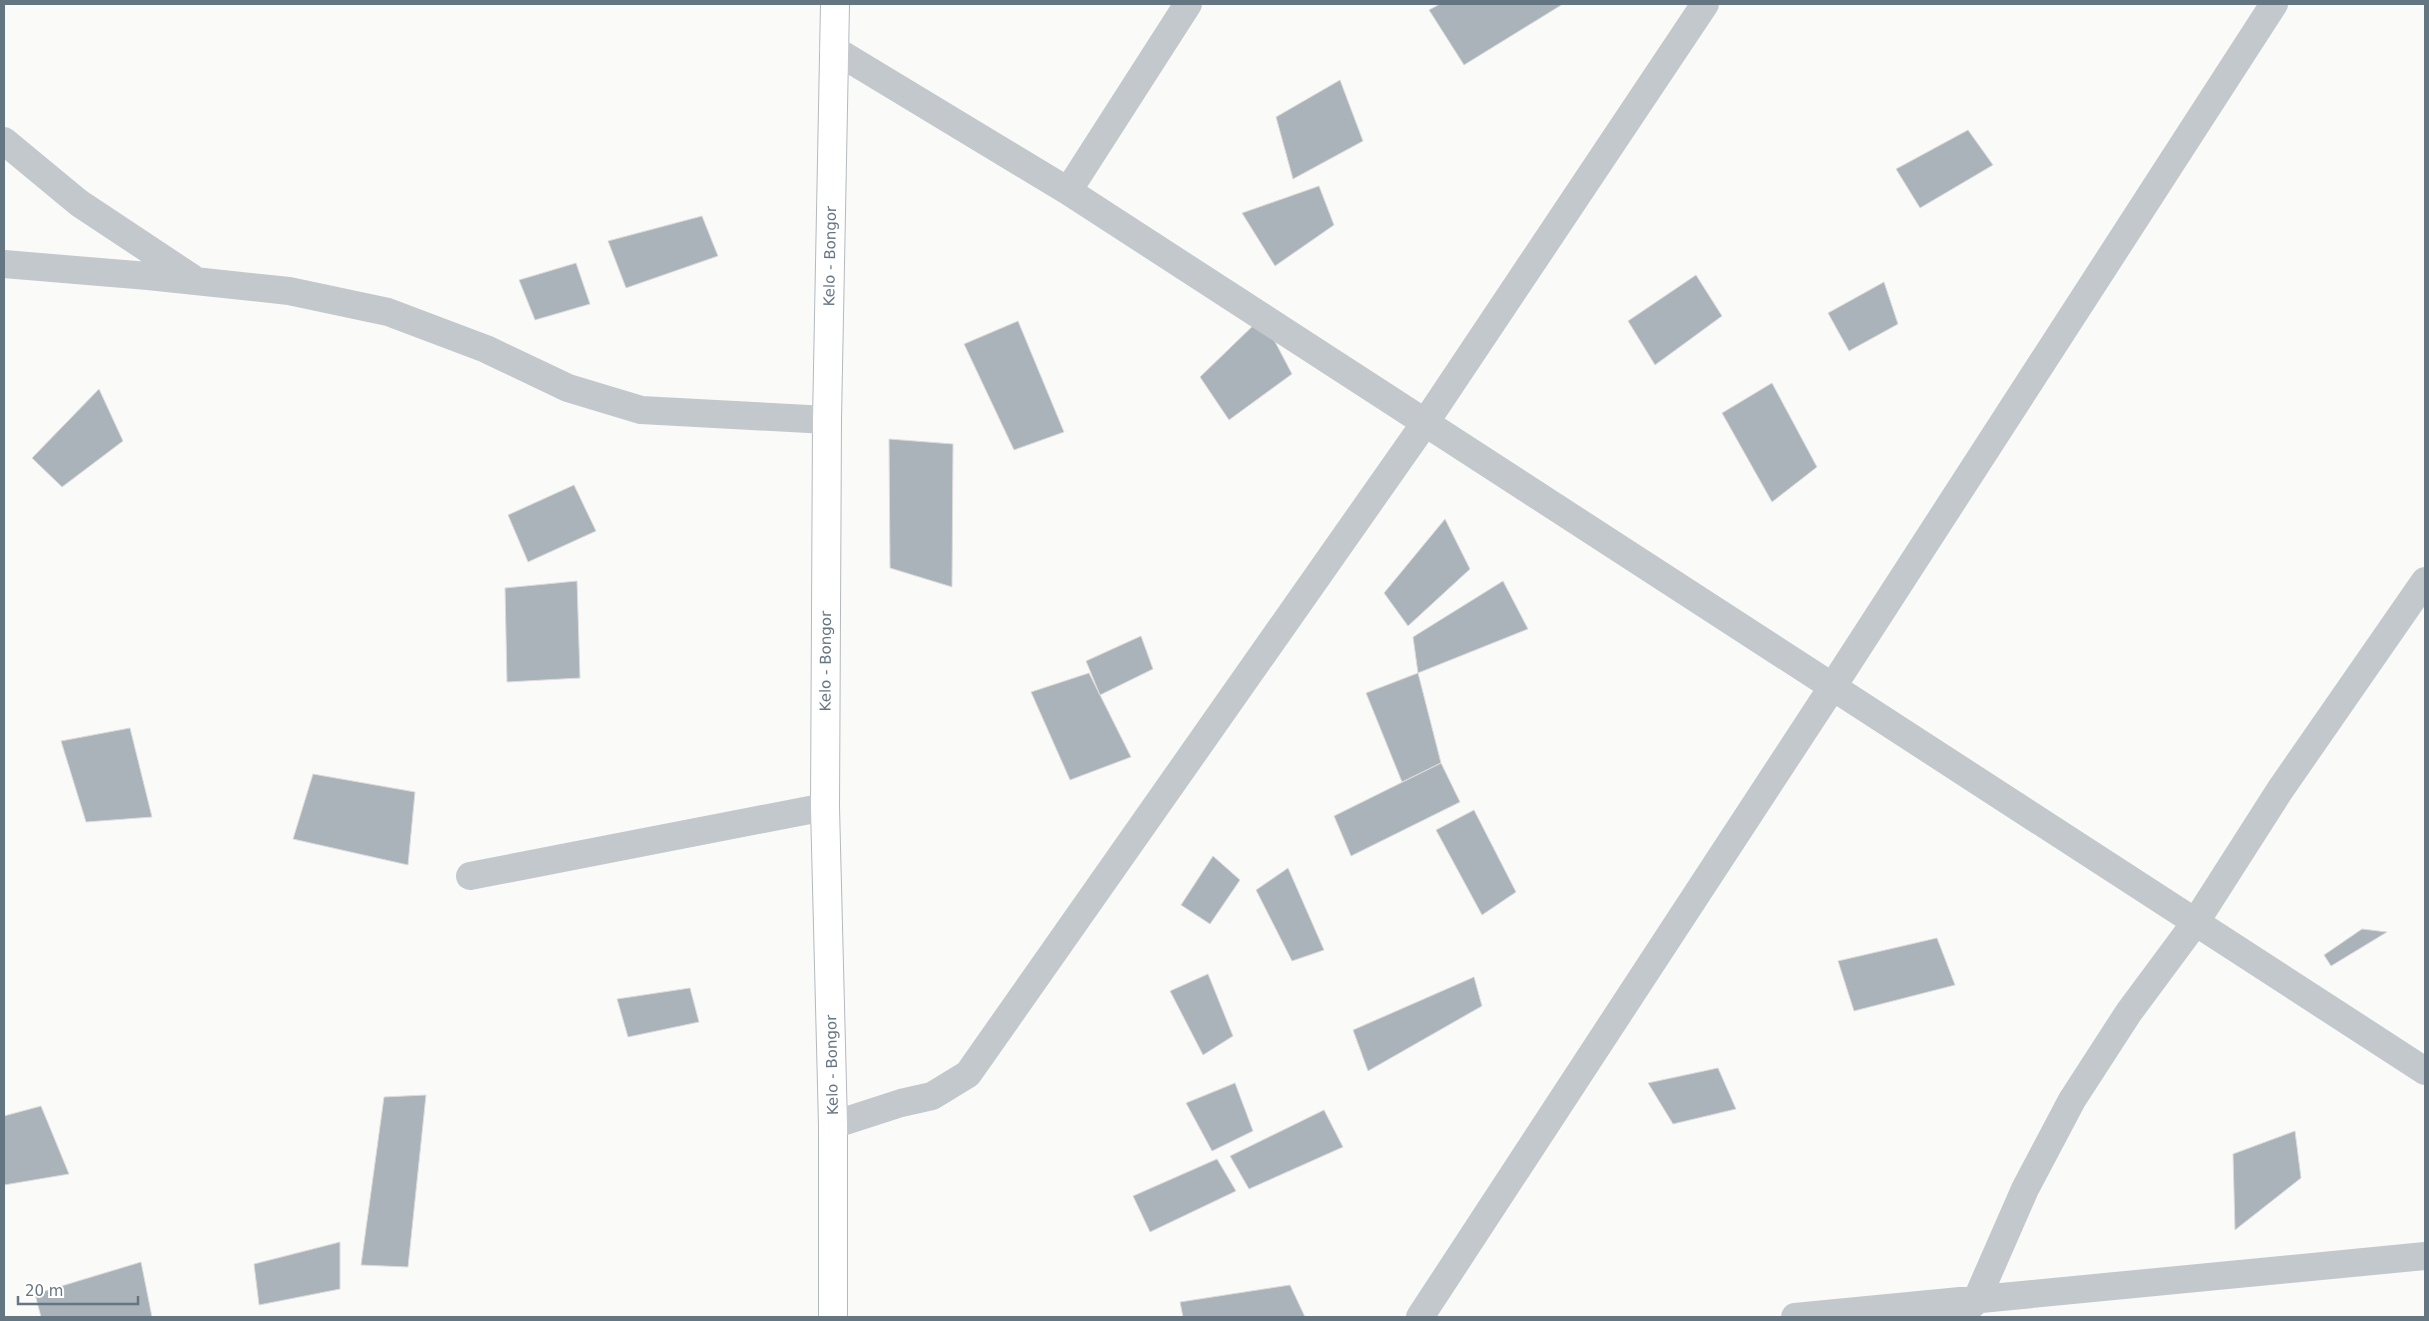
<svg xmlns="http://www.w3.org/2000/svg" width="2429" height="1321" font-family="'DejaVu Sans',sans-serif">
<style>
.building{fill:#aab3b9;stroke:#dcdcda}
.lines{fill:none;stroke-linecap:round;stroke-linejoin:round}
.highway-casing{stroke:#b4b9bd;stroke-width:30}
.minor{stroke:#c3c8cc;stroke-width:28}
.highway{stroke:#fff;stroke-width:28}
.labels{text-anchor:middle;dominant-baseline:central;stroke-width:5;stroke-linejoin:round;paint-order:stroke}
.street-label{font-size:15px;fill:#657683;stroke:#fff}
</style>
<rect width="100%" height="100%" fill="#fafaf8"/>
<path class="building" d="M1440 4H1563L1464 65 1429 10Z
M1340 80 1363 141 1293 179 1276 117Z
M1968 130 1993 165 1920 208 1896 169Z
M1319 186 1334 225 1275 266 1242 213Z
M702 216 718 256 626 288 608 241Z
M576 263 590 304 535 320 519 280Z
M1696 275 1722 316 1655 365 1628 321Z
M1884 282 1898 324 1849 351 1828 313Z
M1262 317 1292 374 1229 420 1200 377Z
M1018 321 1064 432 1014 450 964 344Z
M1772 383 1817 467 1772 502 1722 413Z
M99 389 123 441 62 487 32 458Z
M889 439 953 444 952 587 890 568Z
M574 485 596 531 528 562 508 515Z
M1445 519 1470 569 1408 626 1384 593Z
M577 581 580 678 507 682 505 588Z
M1503 581 1528 629 1418 673 1413 637Z
M1141 636 1153 669 1100 695 1086 661Z
M1089 673 1131 757 1070 780 1031 692Z
M1418 673 1441 763 1402 782 1366 693Z
M130 728 152 817 86 822 61 741Z
M1441 763 1460 802 1351 856 1334 816Z
M313 774 415 792 408 865 293 839Z
M1474 810 1516 892 1482 915 1436 830Z
M1213 856 1240 880 1210 924 1181 905Z
M1288 868 1324 950 1292 961 1256 890Z
M2362 929 2387 932 2331 966 2324 955Z
M1937 938 1955 985 1854 1011 1838 961Z
M1208 974 1233 1036 1203 1055 1170 991Z
M1474 977 1482 1006 1368 1071 1353 1030Z
M690 988 699 1022 628 1037 617 999Z
M1718 1068 1736 1109 1673 1124 1648 1083Z
M1235 1083 1253 1131 1212 1151 1186 1103Z
M426 1095 408 1267 361 1265 384 1097Z
M41 1106 69 1174 4 1185V1116Z
M1324 1110 1343 1147 1249 1189 1230 1156Z
M2295 1131 2301 1178 2235 1230 2233 1154Z
M1217 1159 1236 1191 1150 1232 1133 1196Z
M340 1242V1289L259 1305 254 1264Z
M141 1262 152 1317H41L35 1294Z
M1290 1285 1305 1317H1183L1180 1302Z"/>
<g class="lines">
<g class="highway-casing">
<g id="highway">
<path id="s1" d="M833 1317V1125L825 807 827 420 835 4"/>
</g>
</g>
<path class="minor" d="M833 49 1068 191 2425 1071
M4 141 79 203 192 278
M1068 191 1188 4
M4 264 148 276 289 291 388 312 486 349 568 388 641 410 827 420
M470 876 825 807
M833 1125 901 1103 932 1096 968 1074 1425 423 1705 4
M1420 1317 1833 686 2274 4
M1795 1317 2425 1256
M1958 1317 1976 1301 2025 1189 2072 1100 2129 1012 2195 923 2280 790 2425 581"/>
<use href="#highway" class="highway"/>
</g>
<g class="labels">
<g class="street-label">
<text stroke="none"><textPath href="#s1" startOffset="1061">Kelo - Bongor</textPath></text>
<text stroke="none"><textPath href="#s1" startOffset="656">Kelo - Bongor</textPath></text>
<text transform="translate(832 1065) rotate(-91)">Kelo - Bongor</text>
</g>
</g>
<rect width="2429" height="1321" fill="none" stroke="#657683" stroke-width="10"/>
<path d="M18 1296v8h120v-8" fill="none" stroke="#657683" stroke-width="2.5"/>
<text x="25" y="1296" font-size="15" fill="#657683" stroke="#ffffff" stroke-width="4" paint-order="stroke">20 m</text>
</svg>
